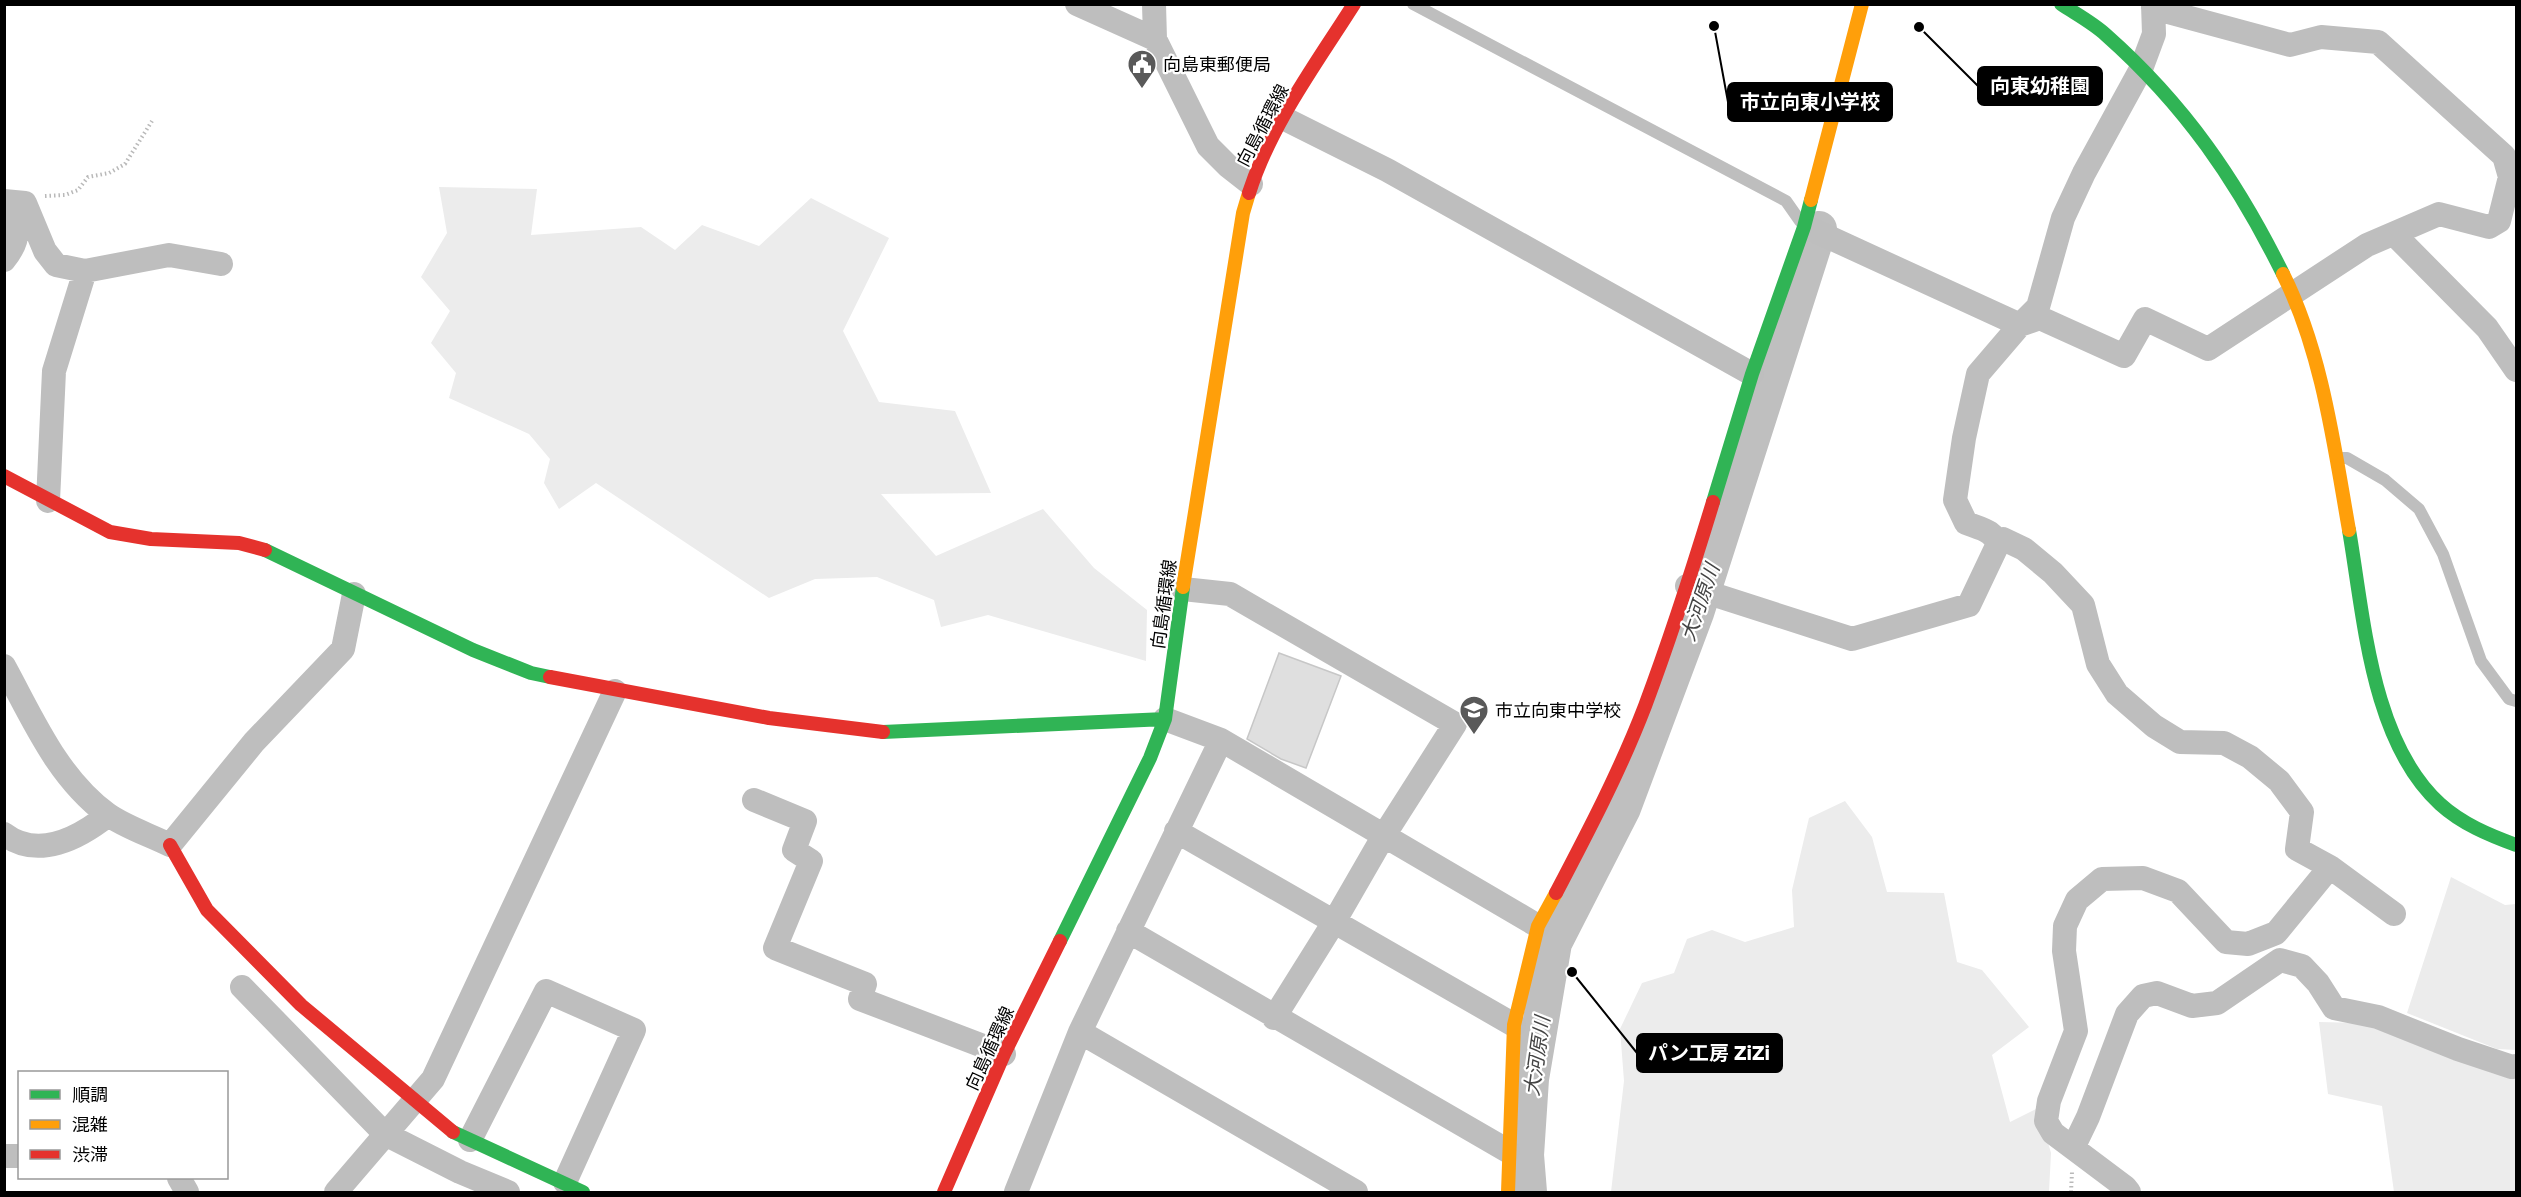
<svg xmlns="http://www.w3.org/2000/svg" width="2521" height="1197" font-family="'Golos Text','Noto Sans JP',sans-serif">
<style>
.green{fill:#ececec}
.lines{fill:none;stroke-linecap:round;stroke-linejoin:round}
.river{stroke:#bfbfbf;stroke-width:36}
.building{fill:#dfdfdf;stroke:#c7c7c7;stroke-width:1.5}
.path{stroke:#b9b9b9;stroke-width:4;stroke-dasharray:1.5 3;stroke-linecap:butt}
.lane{stroke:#bebebe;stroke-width:12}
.street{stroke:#bebebe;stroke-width:24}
.fast{stroke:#30b455;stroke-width:14}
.slow{stroke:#ff9f0a;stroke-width:14}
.jam{stroke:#e5322d;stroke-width:14}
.labels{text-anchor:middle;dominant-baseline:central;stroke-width:4.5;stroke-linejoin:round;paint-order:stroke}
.poi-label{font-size:18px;fill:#000;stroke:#fff;text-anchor:start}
.street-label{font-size:18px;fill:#000;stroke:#fff}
.water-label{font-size:20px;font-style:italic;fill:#444;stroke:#fff}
.leader{fill:none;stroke:#000;stroke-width:2}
.callout-dot{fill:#000;stroke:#fff;stroke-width:2}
.callout{fill:#000;stroke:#000;stroke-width:2}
.callout-label{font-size:20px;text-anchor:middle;font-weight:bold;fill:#fff}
</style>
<rect width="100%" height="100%" fill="#fff"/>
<path class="green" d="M439 187 537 189 531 235 641 227 675 250 702 225 759 246 811 198 889 238 843 331 879 402 955 411 991 493 881 494 936 556 1043 509 1094 568 1147 610 1146 661 988 615 941 627 934 600 877 577 815 579 769 598 596 483 559 509 544 483 550 459 529 434 449 398 456 373 431 343 450 311 421 277 447 233Z
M1845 801 1872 837 1887 892 1944 893 1957 962 1982 970 2029 1027 1992 1055 2010 1122 2038 1108 2051 1153 2049 1192H1611L1624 1081 1620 1029 1642 983 1674 973 1687 939 1712 930 1745 942 1794 927 1792 890 1809 818Z
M2451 877 2505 905 2516 904V1050L2497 1049 2407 1013Z
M2319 1022 2362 1023 2435 1049 2492 1073 2516 1077V1192H2394L2382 1106 2328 1094Z"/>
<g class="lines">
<path class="river" d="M1529 1192 1526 1155 1531 1079 1554 943 1623 808 1696 613 1819 229"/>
</g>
<path class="building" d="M1279 653 1341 676 1306 768 1281 759 1247 739Z"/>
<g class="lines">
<path class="path" d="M45 196 65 195 78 190 88 177 109 173 125 164 152 121
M2071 1192 2072 1172"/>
<path class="lane" d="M1413 4 1786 201 1800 221
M2338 458H2347L2385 480 2419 509 2443 554 2481 661 2509 699 2516 701"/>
<path class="street" d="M1077 4 1155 39
M1154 4 1155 39 1208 146 1228 166 1251 184
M1283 118 1387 170 1752 374
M4 201 25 203 45 251 56 265 85 271 54 371 48 501
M4 202C18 225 23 237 4 260
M1813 230 2020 325 2040 318 2124 356 2145 319 2208 349 2367 245 2439 214 2489 227 2499 221 2510 177 2504 156 2378 42 2321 37 2290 45 2153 8
M2394 234 2487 328 2516 370
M85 271 169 255 221 264
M1997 541 2003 539 2024 549 2053 573 2083 605 2098 664 2117 694 2154 726 2180 742 2224 743 2250 757 2279 781 2302 812 2297 849 2330 867 2394 914
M1687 586 1852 639 1969 605 1997 546C1997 531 1978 528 1966 523L1955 500 1964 438 1978 374 2020 325 2038 307 2063 218 2084 173 2141 69 2154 34 2153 4
M1183 589 1230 594 1455 724 1383 837 1334 922 1274 1018
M4 666C33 719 57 777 107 814 125 827 150 835 170 845L254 742 343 649 354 594
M1165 719 1221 740 1538 926
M754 800 805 821 794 850 811 861 775 948 865 984 860 999 1004 1054
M1176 831 1514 1025
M4 834C38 860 79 838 108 815
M1128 931 1508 1151
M242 987 385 1134 460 1172 508 1192
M1080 1032 1356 1192
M470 1140 546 991 634 1030 565 1182
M2073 1148 2088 1117 2127 1014 2143 996 2157 993 2192 1006 2217 1003 2280 960 2302 966 2318 983 2334 1008 2378 1017 2458 1049 2512 1067 2516 1066
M4 1156H20
M179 1178 187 1192
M336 1192 433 1079 615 691
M1016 1192 1080 1032 1221 740
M2129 1192 2125 1187 2053 1133 2046 1121 2049 1101 2076 1031 2064 951 2065 926 2077 900 2102 879 2143 878 2178 891 2226 942 2248 944 2276 933 2330 867"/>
<path class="fast" d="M2061 4C2076 14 2093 23 2106 35 2185 105 2237 181 2283 274
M1713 502 1752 374 1804 227 1811 200
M2349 530C2364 617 2371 741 2440 804 2462 824 2489 835 2516 845
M265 550 473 650 531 673 550 677
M883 732 1165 719
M1060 941 1150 758 1165 719 1183 587
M453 1132 583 1192"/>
<path class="slow" d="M1811 200 1862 4
M2283 274C2322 352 2334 445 2349 530
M1183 587 1243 213 1249 193
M1508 1192 1514 1025 1538 926 1556 893"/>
<path class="jam" d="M1249 193C1271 124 1316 64 1354 4
M4 476 110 532 151 539 239 543 265 550
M550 677 769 718 883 732
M170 845 207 910 301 1005 453 1132
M1556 893C1588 832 1620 771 1645 706 1670 639 1692 571 1713 502
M944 1192 1004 1054 1060 941"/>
</g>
<defs>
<g id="civic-pin" transform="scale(1.5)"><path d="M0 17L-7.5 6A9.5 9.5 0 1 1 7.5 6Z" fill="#595959" stroke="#fff"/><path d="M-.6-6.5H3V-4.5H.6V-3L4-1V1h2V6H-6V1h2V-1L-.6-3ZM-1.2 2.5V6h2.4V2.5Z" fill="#fff"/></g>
<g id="school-pin" transform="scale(1.5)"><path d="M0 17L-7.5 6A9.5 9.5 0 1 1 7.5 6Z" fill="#595959" stroke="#fff"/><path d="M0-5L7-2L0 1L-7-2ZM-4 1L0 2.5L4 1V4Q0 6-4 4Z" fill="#fff"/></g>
</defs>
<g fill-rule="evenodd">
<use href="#civic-pin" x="1142" y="64"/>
<use href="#school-pin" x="1474" y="710"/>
</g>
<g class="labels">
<g class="poi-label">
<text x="1163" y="64">向島東郵便局</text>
<text x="1495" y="710">市立向東中学校</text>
</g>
<g class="street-label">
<text transform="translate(1262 125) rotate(-62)">向島循環線</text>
<text transform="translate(1163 604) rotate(-82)">向島循環線</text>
<text transform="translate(989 1048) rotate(-65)">向島循環線</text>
</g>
<g class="water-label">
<text transform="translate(1699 602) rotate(-71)">大河原川</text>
<text transform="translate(1536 1056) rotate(-82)">大河原川</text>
</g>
</g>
<path class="leader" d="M1919 27L1978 86M1714 26L1728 102M1572 972L1637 1053"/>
<g class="callout-dot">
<circle cx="1919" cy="27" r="6"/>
<circle cx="1714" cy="26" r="6"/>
<circle cx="1572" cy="972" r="6"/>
</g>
<g class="callout">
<rect x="1978" y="67" width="124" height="38" rx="6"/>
<rect x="1728" y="83" width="164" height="38" rx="6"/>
<rect x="1637" y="1034" width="145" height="38" rx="6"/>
</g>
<g class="callout-label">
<text x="2040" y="93">向東幼稚園</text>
<text x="1810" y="109">市立向東小学校</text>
<text x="1709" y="1060">パン工房 ZiZi</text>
</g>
<rect width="2521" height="1197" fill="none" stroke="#000000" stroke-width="12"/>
<rect x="18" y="1071" width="210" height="108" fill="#ffffff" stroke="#999999" stroke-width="1.5"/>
<rect x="30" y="1090" width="30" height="9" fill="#30b455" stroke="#999999" stroke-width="1.5"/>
<text x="72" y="1101" font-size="18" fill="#000000">順調</text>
<rect x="30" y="1120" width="30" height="9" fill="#ff9f0a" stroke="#999999" stroke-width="1.5"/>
<text x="72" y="1131" font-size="18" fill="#000000">混雑</text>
<rect x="30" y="1150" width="30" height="9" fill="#e5322d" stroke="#999999" stroke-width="1.5"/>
<text x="72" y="1161" font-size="18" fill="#000000">渋滞</text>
</svg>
